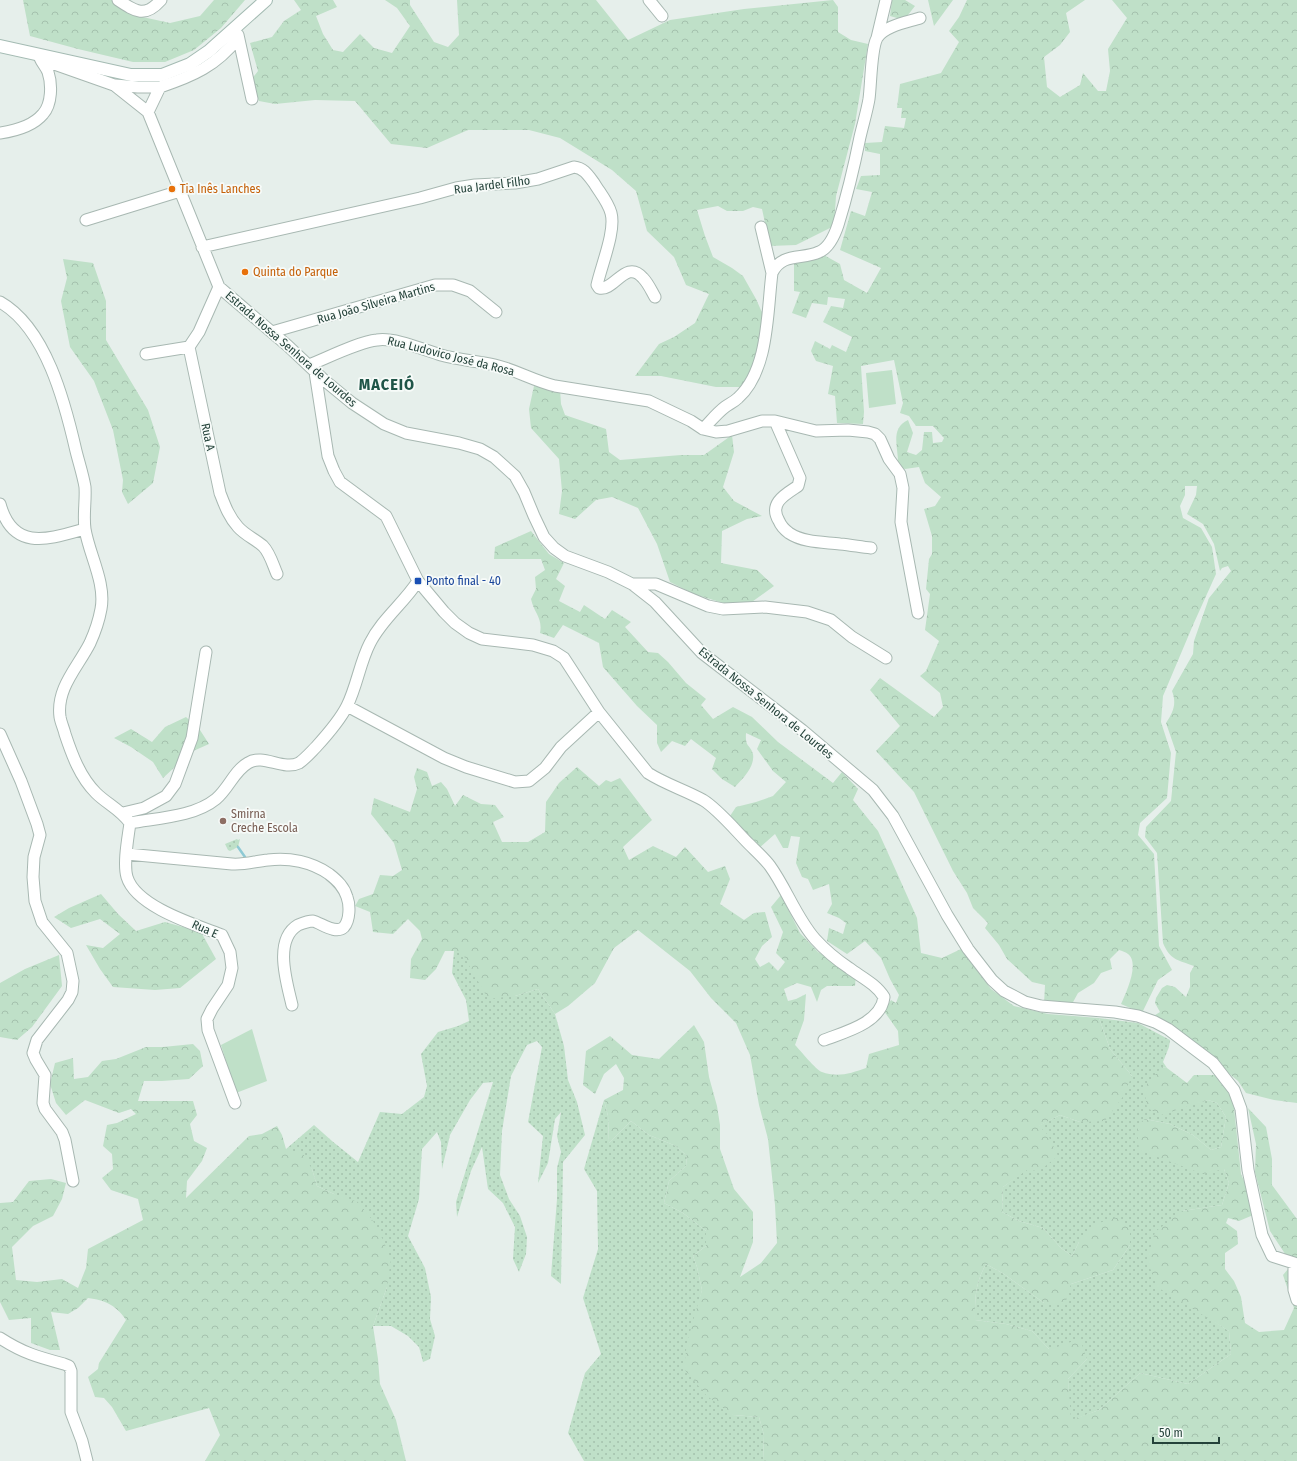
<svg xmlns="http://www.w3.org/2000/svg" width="1297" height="1461" font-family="'Fira Sans Condensed',sans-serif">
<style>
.grass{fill:url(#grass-dots)}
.forest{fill:url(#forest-crowns)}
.pitch{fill:#bfe0c8}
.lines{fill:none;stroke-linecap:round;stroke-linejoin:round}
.stream{stroke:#8ec9d4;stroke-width:2.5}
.street-casing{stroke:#a8b8b2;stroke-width:13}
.secondary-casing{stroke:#a4bbb3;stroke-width:14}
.street{stroke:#fff;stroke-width:11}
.secondary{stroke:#fff;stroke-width:12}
.food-dot{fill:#e8710a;stroke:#f7fbf9;stroke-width:1.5}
.transit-dot{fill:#1a4fb4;stroke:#f7fbf9;stroke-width:1.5}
.education-dot{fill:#8d6e63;stroke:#f7fbf9;stroke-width:1.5}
.labels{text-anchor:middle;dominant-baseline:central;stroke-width:3.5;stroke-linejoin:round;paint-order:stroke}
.street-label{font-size:12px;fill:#24423a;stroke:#f7fbf9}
.food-label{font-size:12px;fill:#c56008;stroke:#f7fbf9;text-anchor:start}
.transit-label{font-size:12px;fill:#164399;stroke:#f7fbf9;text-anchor:start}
.education-label{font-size:12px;fill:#785e54;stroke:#f7fbf9;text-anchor:start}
.district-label{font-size:16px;font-weight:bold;letter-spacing:1px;fill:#1f5548;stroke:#f7fbf9}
</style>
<defs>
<pattern id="grass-dots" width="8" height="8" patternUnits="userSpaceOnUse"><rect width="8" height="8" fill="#bfe0c8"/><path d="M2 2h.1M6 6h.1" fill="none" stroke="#a4c1ad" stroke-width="1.8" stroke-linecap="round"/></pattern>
<pattern id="forest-crowns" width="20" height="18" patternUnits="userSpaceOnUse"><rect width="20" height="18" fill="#bfe0c8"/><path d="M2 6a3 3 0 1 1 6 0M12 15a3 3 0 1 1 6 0" fill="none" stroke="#a4c1ad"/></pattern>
</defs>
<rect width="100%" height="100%" fill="#e6efeb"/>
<path class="grass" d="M237 839 238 840 240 839 238 847 230 851 228 850 225 844Z
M454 951H462L474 972 515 996 538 989 555 1014 564 1046 568 1080 577 1102 585 1135 563 1162 561 1284 551 1276 557 1199V1168L561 1152 557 1136 561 1112 555 1119 548 1163 538 1183 543 1136 528 1122 542 1047 537 1041 527 1045 511 1076 502 1131 500 1175 509 1199 520 1216 527 1237 526 1254 519 1272 513 1259 515 1227 503 1203 488 1189 482 1147 471 1171 457 1217 456 1202 493 1082 483 1083 470 1100 450 1135 442 1169 441 1142 437 1132 422 1149 419 1199 408 1236 425 1268 431 1297 430 1319 435 1336 430 1359 423 1362 419 1347 408 1336 391 1326H373L387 1287 334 1194 317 1186 312 1169 286 1149 314 1125 332 1141 358 1162 380 1112 402 1114 424 1097 427 1086 421 1054 438 1032 458 1026 469 1021 466 1000 452 973Z
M1099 1018 1138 1023 1170 1040 1169 1047 1163 1062 1167 1068 1162 1067 1188 1105 1208 1100 1217 1103 1226 1117 1221 1147 1211 1150 1193 1135 1170 1124 1145 1119 1224 1169 1229 1183 1222 1205 1182 1211 1212 1320 1229 1331 1231 1354 1188 1384 1140 1373 1099 1410 1070 1421 1068 1379 1087 1359 1049 1349 1032 1331 1006 1324 975 1320C975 1297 975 1284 986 1264L1004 1274 1044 1303 1071 1284 1113 1270 1130 1245 1079 1242 1072 1256 1061 1248 1043 1228 1019 1221 1002 1212 1003 1187 1027 1169 1038 1126 1060 1115 1080 1122 1132 1076 1110 1049Z
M604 1100 608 1116 609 1143 631 1121 649 1135 676 1146 687 1156 686 1166 669 1181 664 1203 683 1213 706 1231V1246L693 1256 697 1267 702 1290 698 1307 733 1415 759 1417 764 1435 763 1461H584L568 1433 585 1373 601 1354 583 1298 598 1249 597 1191 584 1169Z"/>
<path class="forest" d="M23 0H115L138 16 170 23 200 16 214 0H245L221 28 194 50 165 62H133L78 49 30 36Z
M294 0H333L337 7 316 16 323 34 333 50 343 52 360 34 374 48 392 53 410 26 397 8 385 0H410V5L434 42 448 47 459 35 457 0H596L628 40 670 20 744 9 833 0 838 7V32L851 40 868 44 855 124 836 196 834 226 796 245 770 246 762 209 753 207 743 211H727L718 206 697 210 705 236 713 257 732 268 743 276 756 299 764 317 760 359 741 387H716L661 376H635L659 344 674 337 695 323 709 294 686 285 674 257 647 231 636 191 612 170 560 138 529 130H468L427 148 391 144 355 101 315 100 275 104 259 101 251 80 258 71 250 43 272 37 284 21 301 10Z
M892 0H905L915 6 904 20 890 16Z
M928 0H953L934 26Z
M967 0H1085L1066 13 1070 32 1060 45 1044 57 1047 87 1060 97 1080 85 1083 73 1098 91H1106L1110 71 1108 49 1127 18 1112 0H1297V1103L1274 1100 1246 1093 1238 1081 1226 1071 1152 1017 1160 1012 1155 1003 1156 998 1162 988 1167 985 1175 987 1186 997 1190 987V973L1194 966C1178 960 1170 960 1163 943L1157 853 1145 837 1146 827 1171 801 1176 752 1166 723C1173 712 1177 704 1172 691L1193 654 1194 641 1209 598 1231 571 1228 566 1222 568 1220 571 1214 544 1203 524 1187 514 1196 495 1197 486H1185V495L1180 506 1183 518 1201 528 1212 547 1216 574 1193 625 1163 696 1161 722 1171 753 1167 798 1140 823 1138 835 1154 854 1159 946 1172 970 1158 980 1142 1013 1121 1004C1126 993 1140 963 1128 954 1126 952 1122 951 1119 950L1110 959 1112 969 1101 973 1094 983 1078 993 1072 1004H1044L1045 985 1032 982 1007 959 999 945 985 928 988 923 973 908 967 893 953 871 914 792 876 751 900 726 870 690 880 678 934 717 943 707 940 693 920 676 926 671 939 641 925 630 930 594 926 589 929 559 932 554V536L924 509 935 506 941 497 925 483 919 467 905 469 898 466C899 448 889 429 908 420L913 433 907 452 916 455 922 450 924 432H932L933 443 942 442 944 438 933 426H916L909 416 900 413 903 403 894 360 861 366 864 412 863 424 837 423 835 396 828 394 833 366 816 361 811 351 815 341 830 349 832 345 846 352 852 337 823 322 831 306 843 308 845 299 828 297 827 305 812 303 806 318 792 313 800 292 794 291V263L822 254 840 264 844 280 867 293 881 268 840 250 851 211 865 216 872 192 856 189 861 176 880 175V154L865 151V143L882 142 885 126 904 128 906 118H901L902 108H897L900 84 941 73 959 42 949 31 959 17Z
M63 259 93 263 106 301V340L148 410 160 447 153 483 128 504 122 492 123 480 113 430 94 381 70 347 61 301 67 278Z
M534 386 560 389 561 404 565 415 606 429 609 452 620 460 681 455H704L732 435 734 452 723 487 734 501 762 516 747 519 722 531 721 563 757 570 774 586 742 609 694 594 670 582 657 544 638 508 612 497 596 500 575 519 559 514 562 491 559 459 531 428 529 409Z
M531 531 549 554 564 563 556 579 565 586 559 601 580 612 584 605 605 619 612 610 631 622 625 627 648 652 658 653 668 662 686 683 706 699 701 705 713 719 733 707 752 717 778 742 833 783 842 772 858 789 853 800 878 831 897 873 917 918 921 953 942 958 961 949 991 989 1014 1006 1048 1014 1099 1018 1110 1049 1132 1076 1122 1098 1105 1121 1080 1122 1060 1115 1039 1126 1048 1135 1058 1156 1039 1171 1027 1170 1003 1187 1002 1212 1019 1221 1043 1228 1061 1248 1072 1256 1079 1242 1093 1225 1117 1217 1130 1228V1245L1113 1270 1071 1284 1065 1304 1044 1303 1004 1274 986 1264C975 1284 975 1297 975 1320L1006 1324 1032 1331 1049 1349 1080 1339 1087 1359 1068 1379 1071 1420 1099 1410 1140 1373 1188 1384 1231 1354 1229 1331 1157 1287 1147 1260 1155 1232 1182 1211 1222 1205 1229 1183 1224 1169 1203 1174 1139 1150 1137 1125 1145 1119 1170 1124 1193 1135 1211 1150 1221 1147 1226 1117 1217 1103 1208 1100 1161 1115 1147 1108 1144 1087 1162 1067 1167 1068 1187 1083 1194 1075H1218L1228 1087 1234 1108 1241 1174 1258 1213 1239 1221 1228 1218 1226 1223 1237 1231 1238 1244 1225 1253V1269L1234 1281 1241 1297 1245 1323 1259 1332 1284 1330 1294 1308 1283 1275 1288 1269 1297 1284V1461H763L764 1435 759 1417 733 1415 707 1396 684 1369 687 1342 702 1290 697 1267 693 1256 706 1246V1231L683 1213 664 1203 669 1181 686 1166 687 1156 676 1146 649 1135 631 1121 609 1143 608 1116 604 1100 623 1090 624 1078 616 1064 604 1074 595 1094 583 1085 586 1051 610 1036 632 1055 659 1059 694 1025 704 1042 709 1077 717 1106 720 1125V1149L734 1189 753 1212V1242L740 1277 761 1263 777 1243 775 1205 768 1139 759 1105 750 1055 736 1023 711 998 690 971 638 930 614 948 595 983 568 1006 555 1014 538 989 515 996 488 999 461 951H445L436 969 425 980 410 978 411 959 422 939 420 931 408 919 393 934 373 932 370 912 355 906 359 899 373 894 380 875 393 876 402 870 394 843 371 814 374 798 410 812 417 789 414 777 417 768 427 772 432 786 441 782 447 789 455 806 463 795 481 804 495 805 504 817 493 822 502 842H528L545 832 546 802 559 783 577 767 599 786 606 780 611 782 620 778 652 820 623 847 629 860 653 846 676 857 685 847 708 872 725 866 730 879 720 904 744 920 754 913 765 912 772 937 762 946 755 959 760 967 769 962 778 971 785 962 776 953 783 932 771 907 781 895 800 933 818 952 836 962 856 975 855 986H827L821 990 817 1002 811 987 797 983 784 989 788 1001 796 999 806 994 804 1020 795 1045C800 1050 816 1070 822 1072 837 1078 852 1073 866 1068L869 1054 899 1045 898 1031 884 1011 891 1000 896 1003 899 995 890 979 881 958 865 941 847 954 827 941 829 928 843 934 846 923 839 918 827 913 832 904 829 884 813 890 808 879 802 877 796 863 800 837 791 836 788 848H783L775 834 759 848 730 816 736 807 756 802 773 796 786 782 773 771 757 749 761 740 746 733C745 748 750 744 753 754 755 767 743 778 735 787L722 779 712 769 716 758 691 739 685 746 672 741 661 752 657 743V725L637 706 603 667 599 643 563 625 554 638 540 633C543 618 534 613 531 599L536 589 535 577 545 570 541 559H494L495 547Z
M186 717 200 730 209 744 191 752 163 778 153 762 131 747 114 738 131 729 152 742 165 727Z
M101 894 118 914 136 931 165 922 201 932 216 959 180 988 155 990 113 987 100 969 86 945 103 948 120 934 100 919 71 928 54 917 69 908Z
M59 955 62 986 32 1027 17 1040 0 1037V983L25 969Z
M193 1044 200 1051 203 1066 189 1079 162 1081H144L138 1101H193L197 1115 190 1124 194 1141 207 1148 202 1161 187 1181 186 1198 249 1136 262 1134 277 1126 282 1135 286 1149 303 1154 312 1169 317 1186 334 1194 358 1202 373 1221 383 1240 391 1259 387 1287 373 1326 378 1359 380 1384 396 1420 406 1461H205L220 1435 209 1408 126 1431 112 1407 104 1398 95 1397 88 1377 98 1369 99 1363 126 1320C116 1305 105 1300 88 1298L78 1308 68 1314 51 1312 60 1350H50L31 1343V1318L9 1320 0 1302V1203L13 1202 29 1181 51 1179 66 1183 62 1199 53 1216 33 1226 12 1247 16 1280 37 1282 62 1279 78 1288 86 1268 88 1249 143 1220 138 1199 111 1190 102 1178 113 1169 112 1154 103 1146 107 1125 117 1123 136 1114 131 1109 119 1113 85 1100 66 1115 56 1103 50 1084 55 1063 73 1058 74 1079 88 1077 102 1061 116 1059 146 1047H163Z
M1248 1108 1266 1127 1272 1159V1185L1297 1219V1272L1270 1231 1255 1172 1256 1144Z"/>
<path class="pitch" d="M892 370 896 404 869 408 866 373Z
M252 1029 267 1081 236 1093 221 1045Z"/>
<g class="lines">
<path class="stream" d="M238 847 245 857"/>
<g class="street-casing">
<path id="street" d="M118 0C136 12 145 18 161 0
M649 0 662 16
M238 35 252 99
M877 38 886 0
M46 61 114 85 148 112 219 287 288 346 324 380 352 403 384 424 406 433 459 443 480 449 494 457 515 476 524 492 534 516 544 537 554 548 565 556 608 572 632 584 655 602 702 653 802 730 873 790 893 816 947 915 968 949 992 980 1004 991 1025 1002 1041 1006 1115 1012 1138 1016 1155 1022 1168 1029 1213 1063 1234 1090 1241 1109 1248 1170 1262 1235 1272 1256 1294 1263V1290L1297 1300
M115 85 138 87H160
M148 112 160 87C193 76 216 66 238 38
M0 133C14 131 33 126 43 114 52 104 52 84 48 72 46 67 42 63 40 58
M86 220 180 191
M761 227 772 273
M202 247 420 198 456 188 475 185 515 183 538 179 574 167C584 168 588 175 594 183 600 193 608 202 611 213 616 231 601 266 597 285L599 288C614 292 626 258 643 278 648 283 651 290 655 297
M219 287 199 332 189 347 220 493C225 506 229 517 238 527 245 535 255 539 263 546 270 553 273 565 277 574
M0 302C46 328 65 403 76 451 79 463 83 475 85 487 86 501 83 515 85 529 89 554 106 583 101 609 99 620 95 632 90 643 78 667 56 688 60 717 61 723 64 729 65 734 72 755 80 777 96 793 107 804 120 809 130 823
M272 332 435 285H453L470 291 496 312
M146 354 189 347
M309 365C327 358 358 342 377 340 394 337 424 350 441 355 459 360 477 361 495 365 516 370 534 381 555 386L649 401 691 421 703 429 716 432 728 431 762 421H775L816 431 848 430 868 432 875 434 880 439 889 459 900 474 903 488 901 522 918 613
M315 372 328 456 334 471 340 482 386 516 418 581 444 612 455 623 469 633 482 639 533 645 553 651 564 658 599 712 648 773C665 784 685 790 703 800 718 809 736 831 749 844 756 851 764 858 770 866 786 888 797 919 815 939 825 950 837 960 849 968 861 977 876 984 884 997 881 1023 845 1032 824 1040
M775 421 800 478 798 486C786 494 768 503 779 521 781 526 785 530 789 533 804 543 824 542 840 544 851 545 861 547 871 548
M703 429C710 422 717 413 725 407 729 404 734 402 738 398 769 370 767 312 772 273 782 252 802 260 819 252 829 248 835 234 838 225 847 196 854 167 860 137 863 124 867 111 869 99 871 85 871 49 877 38 884 26 908 22 920 18
M0 504C13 552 49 539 85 529
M632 584H656L708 606 723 609 765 607 807 612 831 620 852 637 886 658
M347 706 444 758 466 767 515 782 529 781 545 768 561 747 599 712
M0 734 21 781 37 824 40 835 34 857 33 877 35 901 42 922 67 953 73 981 72 992 68 1000 37 1040 33 1053 36 1060 45 1075 43 1103 45 1109 62 1132 65 1140 73 1181
M123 813 144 808 166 796 175 784 192 738 206 652
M130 823C157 818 194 817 216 799 229 788 234 771 248 763 263 753 283 771 299 763 305 759 311 752 316 747 326 736 341 718 347 706 357 686 360 662 370 643 382 619 404 603 418 581
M130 823C128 838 123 863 127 877 136 907 196 925 222 935L230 952 232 968 228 985 212 1009 207 1019 208 1030 235 1103
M127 854 232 864C245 865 256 861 268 860 289 857 312 862 329 874 338 881 344 887 347 897 350 905 350 920 344 927 336 935 321 923 313 921 308 921 303 923 298 925 273 940 287 983 292 1005
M0 1338C23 1353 38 1357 64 1364L69 1366 71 1371V1412L82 1441 87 1461"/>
</g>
<g class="secondary-casing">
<path id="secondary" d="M0 46 131 75H162L190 64 209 51 266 0"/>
</g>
<use href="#street" class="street"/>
<use href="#secondary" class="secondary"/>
</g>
<g class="food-dot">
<circle cx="172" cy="189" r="4"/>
<circle cx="245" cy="272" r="4"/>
</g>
<rect class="transit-dot" x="414" y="577" width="8" height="8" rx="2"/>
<circle class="education-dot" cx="223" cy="821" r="4"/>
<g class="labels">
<g class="street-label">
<text transform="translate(492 185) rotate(-7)">Rua Jardel Filho</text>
<text transform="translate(376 303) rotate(-16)">Rua João Silveira Martins</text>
<text transform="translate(291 349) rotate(41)">Estrada Nossa Senhora de Lourdes</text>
<text transform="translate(451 356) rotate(14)">Rua Ludovico José da Rosa</text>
<text transform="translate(208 437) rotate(78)">Rua A</text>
<text transform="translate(766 703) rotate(39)">Estrada Nossa Senhora de Lourdes</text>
<text transform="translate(205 929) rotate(24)">Rua E</text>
</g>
<g class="food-label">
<text x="180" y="189">Tia Inês Lanches</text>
<text x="253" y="272">Quinta do Parque</text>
</g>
<g class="transit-label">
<text x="426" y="581">Ponto final - 40</text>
</g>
<g class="education-label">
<text x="231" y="814">Smirna<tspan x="231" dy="14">Creche Escola</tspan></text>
</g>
<g class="district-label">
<text x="387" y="384">MACEIÓ</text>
</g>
</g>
<path d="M1153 1437v6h66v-6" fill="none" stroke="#24423a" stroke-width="2"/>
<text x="1159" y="1437" font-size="12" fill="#24423a" stroke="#f7fbf9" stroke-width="3" paint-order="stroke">50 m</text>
</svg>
